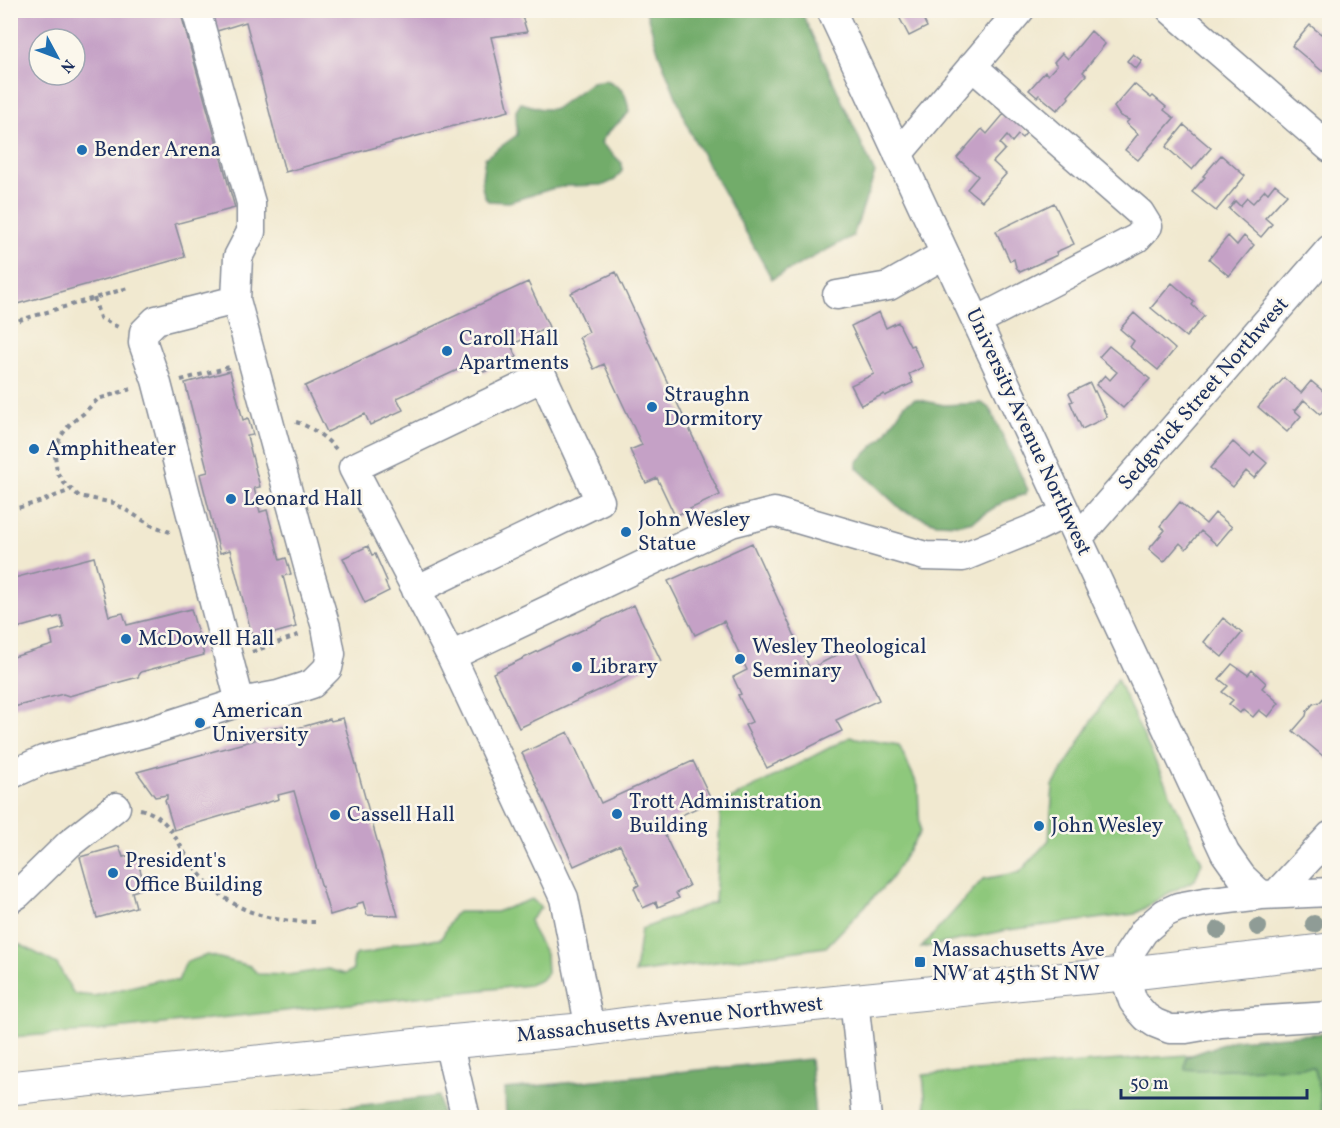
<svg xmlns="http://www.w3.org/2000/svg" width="1340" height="1128" font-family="Vollkorn,serif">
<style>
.green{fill:#8ec87b;stroke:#547c6c;stroke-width:1.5}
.forest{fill:#72ac6b;stroke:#466e64;stroke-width:1.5}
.building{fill:#c5a1c6;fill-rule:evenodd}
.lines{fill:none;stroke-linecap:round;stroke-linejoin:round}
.minor-casing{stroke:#868c97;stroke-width:31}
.major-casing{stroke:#868c97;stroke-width:35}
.path{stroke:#868c97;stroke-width:4;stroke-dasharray:4.5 4.5;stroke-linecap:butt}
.minor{stroke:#fff;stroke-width:28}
.major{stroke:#fff;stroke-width:33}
.tree{fill:#8f9c96}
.poi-dot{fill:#1f6fb2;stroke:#fbf7ec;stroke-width:2}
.labels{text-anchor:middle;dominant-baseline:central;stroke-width:5;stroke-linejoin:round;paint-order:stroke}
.poi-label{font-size:21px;fill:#1b2f5e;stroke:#fbf7ec;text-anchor:start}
.street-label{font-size:21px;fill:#1b2f5e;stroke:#fbf7ec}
</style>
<rect width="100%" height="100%" fill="#fbf7ec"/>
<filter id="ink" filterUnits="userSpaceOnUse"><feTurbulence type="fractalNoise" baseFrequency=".0167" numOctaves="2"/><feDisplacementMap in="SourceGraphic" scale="12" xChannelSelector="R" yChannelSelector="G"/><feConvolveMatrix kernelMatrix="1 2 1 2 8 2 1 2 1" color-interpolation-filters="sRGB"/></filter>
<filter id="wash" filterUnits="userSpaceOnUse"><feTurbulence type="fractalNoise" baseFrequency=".008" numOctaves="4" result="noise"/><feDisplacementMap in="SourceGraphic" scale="24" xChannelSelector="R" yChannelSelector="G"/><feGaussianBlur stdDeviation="1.35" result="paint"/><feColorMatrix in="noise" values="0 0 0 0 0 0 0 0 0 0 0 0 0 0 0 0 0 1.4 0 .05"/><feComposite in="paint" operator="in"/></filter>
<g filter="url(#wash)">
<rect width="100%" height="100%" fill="#f1e9d0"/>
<path class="green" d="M1117 679 1202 862 1195 880 1165 895 1135 914 1008 930 921 948 983 879 1020 872 1049 840 1053 786Z
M850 737 899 745 918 786 920 832 890 880 826 947 635 973 641 929 715 902 721 804Z
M532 899 541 908 530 920 531 927 546 954 547 973 541 980 529 985 87 1032 11 1037V944L21 945 57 964 74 994 94 996 158 980 178 981 186 962 208 955 250 966 258 974 288 975 328 969 345 974 353 970V957L357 954 371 953 395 943 441 939 453 916 458 912H496Z
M1319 1045 1329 1117H927L923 1075Z"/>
<path class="forest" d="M646 11H801L875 173 853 236 772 279 691 134 659 54Z
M607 80C623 89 627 93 629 112 620 124 606 130 601 143L622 163V171L615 180 604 185 567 186 551 189 509 202 488 201C478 188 483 173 485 158L517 135 516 111 521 103 542 109H555L592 82Z
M915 399 944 405 982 403 990 409 1028 490 1025 494 1003 502 973 521 960 524 936 523 902 510 857 468V462L883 437 905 404Z
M1326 1033 1330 1036 1329 1117H1323L1318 1083 1313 1067 1197 1070 1185 1069 1186 1057 1234 1040Z
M810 1059 815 1117H506L505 1089Z
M439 1096 442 1117H262Z"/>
<g id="blocks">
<path class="building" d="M10 10H114L115 14 126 10H146L147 13 157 10H180L188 40 187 23 237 10H520L527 32 491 37 509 111 285 172 246 22 188 40 235 208 175 224 185 257 10 306ZM39 39H75V75H39Z
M891 10H919L927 27 909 36 897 13 893 15Z
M1310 25 1321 34 1328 26 1330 28V46L1328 48 1330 50V62L1322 71 1292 46Z
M1091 31 1105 44 1083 72 1086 75 1068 96 1069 98 1059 109 1058 108 1057 110 1039 95 1037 97 1029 90 1045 72 1048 75 1057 65 1054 62 1062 53 1068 59Z
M1133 54 1142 61 1136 69 1127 61Z
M1134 84 1151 98 1153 96 1166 107 1164 110 1174 118 1138 160 1125 150 1138 134 1126 123 1129 120 1120 116 1114 107Z
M1009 108 1028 124 1023 130 1026 133 1022 138 1018 135 1012 142 1007 136 1000 144 1005 149 993 162 1006 174 982 201 967 189 978 176 957 158 982 129 987 134Z
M1184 125 1211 148 1192 170 1166 147Z
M1221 155 1245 176 1216 211 1192 192 1205 177 1203 176Z
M1275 184 1287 194 1265 218 1272 224 1261 237 1229 209 1235 201 1240 206 1247 198 1253 203 1265 190 1268 193Z
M1054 203 1074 244 1056 252 1057 255 1020 272 1016 267 1014 259 1010 261 996 231Z
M1228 236 1237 245 1244 236 1254 245 1229 276 1209 259Z
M616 272 720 495 675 516 657 478 646 483 630 450 642 445 604 364 594 369 579 337 589 332 571 293Z
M528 282 549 327 511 345 517 357 484 372 479 360 397 398 403 410 370 425 365 414 327 432 305 386Z
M1172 283 1194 302 1192 305 1204 316 1186 337 1151 308Z
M879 312 886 328 898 322 910 346 913 345 923 367 909 374 913 383 885 396 884 394 861 405 851 385 874 374 851 326Z
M1134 313 1175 349 1158 370 1130 347 1134 341 1120 329Z
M1109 346 1150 379 1123 408 1096 385 1105 375 1110 380 1117 372 1099 357Z
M230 371 243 420 248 418 253 435 247 436 260 487 254 488 260 512 267 510 280 560 286 558 291 574 283 576 296 627 253 639 230 550 220 553 200 474 208 472 185 383Z
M1284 378 1301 393 1311 381 1330 397V403L1320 414 1304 400 1296 410H1294L1301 416 1287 432 1258 407Z
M1090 383 1094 392 1095 391 1107 417 1082 429 1070 402 1073 401 1069 393Z
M1233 442 1250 457 1254 452 1267 463 1254 478 1246 471 1233 487 1210 468Z
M1180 502 1206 524 1215 513 1232 527 1217 545 1201 531 1186 549 1180 543 1164 562 1149 549 1165 530 1160 526Z
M752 543 810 669 854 646 879 700 836 720 842 731 767 768 745 725 752 722 738 695 741 694 733 677 747 670 724 621 695 635 668 581Z
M368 546 372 555 375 554 387 581 385 582 389 591 365 603 343 558Z
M94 557 109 616 123 613 127 625 191 609 204 655 141 672 138 677 69 696 63 694 10 708V658L53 645 50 632 64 628 61 616 10 630V579Z
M634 605 661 661 519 728 493 673Z
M1223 618 1242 633 1222 657 1204 642Z
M1232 664 1248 675 1252 670 1266 683 1262 688 1279 703 1268 717 1259 710 1253 717 1243 709 1240 713 1229 704 1233 700 1222 692 1228 686 1219 679Z
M1330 690V762L1293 731 1306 716 1307 711 1313 704 1320 702Z
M343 718 398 916 367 915 363 902 356 904 357 907 330 915 294 791 278 795 279 799 174 830 165 800 167 799V795L155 797 137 772 255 740 253 734 283 726 284 732 330 719 331 721Z
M568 732 601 803 693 761 712 801 660 825 689 886 676 893 679 898 658 907 656 902 643 908 634 888 639 885 620 845 574 866 522 753Z
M119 846 123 857 136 854 145 888 132 892 136 907 97 918 80 857Z"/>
</g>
</g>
<g filter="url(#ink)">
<use href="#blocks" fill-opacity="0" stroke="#868c97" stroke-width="1.5"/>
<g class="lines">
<g class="minor-casing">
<path id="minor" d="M831 10 1225 853 1242 877 1261 895
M1171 10 1330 148
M972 66 1140 213 1148 226 1137 238 977 321
M898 154 1020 10
M837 295 889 286 945 254
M236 300 156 320 144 332 143 343 156 380 240 702
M1078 538 1330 249
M416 590 600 501 543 377 353 468 451 656 564 898 590 1029
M451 656 731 523 774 512 925 556 963 557 1037 527 1066 513
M10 775 43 760 144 733 240 702 278 695 312 684 328 668 331 654 326 627 311 577 236 300 238 257 251 232V203L196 10
M1330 892 1261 895 1205 902 1178 907 1165 913 1144 931 1128 955 1124 974 1133 1001 1138 1008 1146 1017 1155 1023 1170 1029H1186L1221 1023 1330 1016
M1276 894 1330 836
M10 899 18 894 69 844 116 807
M854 1000 867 1118
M448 1042 466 1118"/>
</g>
<g class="major-casing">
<path id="major" d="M10 1088 448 1042 590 1029 642 1022 1046 981 1124 974 1330 950"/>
</g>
<path class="path" d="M94 298 100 318 118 327
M10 323 128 288
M181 380 229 367
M131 389 98 399 83 414 70 424 61 436 57 445 55 455 57 472 64 483 79 496 114 503 151 525 170 532
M296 422C312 427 325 437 336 449
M10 510 39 502 71 490
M252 652 301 634
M140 809C167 815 175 838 189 860 222 907 259 922 315 922"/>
<use href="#minor" class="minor"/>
<use href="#major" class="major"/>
</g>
<g class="tree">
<circle cx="1314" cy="924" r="9"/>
<circle cx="1258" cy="927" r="9"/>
<circle cx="1218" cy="930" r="9"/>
</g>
</g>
<g class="poi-dot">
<circle cx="82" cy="150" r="6"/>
<circle cx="447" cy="351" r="6"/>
<circle cx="652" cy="407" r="6"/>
<circle cx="34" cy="449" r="6"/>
<circle cx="231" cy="499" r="6"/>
<circle cx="626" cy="532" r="6"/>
<circle cx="126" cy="639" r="6"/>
<circle cx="740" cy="659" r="6"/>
<circle cx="577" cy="667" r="6"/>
<circle cx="200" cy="723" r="6"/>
<circle cx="617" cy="814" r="6"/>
<circle cx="335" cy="815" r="6"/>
<circle cx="1039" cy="826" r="6"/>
<circle cx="113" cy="873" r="6"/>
<rect x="914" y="956" width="12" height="12" rx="3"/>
</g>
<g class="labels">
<g class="poi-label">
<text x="94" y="150">Bender Arena</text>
<text x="459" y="339">Caroll Hall<tspan x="459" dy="24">Apartments</tspan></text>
<text x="664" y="395">Straughn<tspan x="664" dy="24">Dormitory</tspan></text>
<text x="46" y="449">Amphitheater</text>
<text x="243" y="499">Leonard Hall</text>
<text x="638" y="520">John Wesley<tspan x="638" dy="24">Statue</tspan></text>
<text x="138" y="639">McDowell Hall</text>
<text x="752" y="647">Wesley Theological<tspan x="752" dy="24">Seminary</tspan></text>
<text x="589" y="667">Library</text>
<text x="212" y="711">American<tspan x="212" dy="24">University</tspan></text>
<text x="629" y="802">Trott Administration<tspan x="629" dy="24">Building</tspan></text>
<text x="347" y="815">Cassell Hall</text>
<text x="1051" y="826">John Wesley</text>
<text x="125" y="861">President's<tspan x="125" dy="24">Office Building</tspan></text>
<text x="932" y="950">Massachusetts Ave<tspan x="932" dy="24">NW at 45th St NW</tspan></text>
</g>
<g class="street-label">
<text transform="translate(1204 394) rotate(-49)">Sedgwick Street Northwest</text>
<text transform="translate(1028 432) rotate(65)">University Avenue Northwest</text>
<text transform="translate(670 1020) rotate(-6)">Massachusetts Avenue Northwest</text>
</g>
</g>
<rect width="1340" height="1128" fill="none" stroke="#fbf7ec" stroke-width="36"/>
<g transform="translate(57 57) rotate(131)"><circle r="28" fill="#fbf7ec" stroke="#a1a7b3" stroke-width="1.5"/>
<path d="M0-4.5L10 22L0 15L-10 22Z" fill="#1f6fb2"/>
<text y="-9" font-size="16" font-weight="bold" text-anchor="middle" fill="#1b2f5e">N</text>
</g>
<path d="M1121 1089v9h186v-9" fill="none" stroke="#1b2f5e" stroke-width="3"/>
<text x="1130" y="1089" font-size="18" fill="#1b2f5e" stroke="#fbf7ec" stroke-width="4.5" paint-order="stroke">50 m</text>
</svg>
